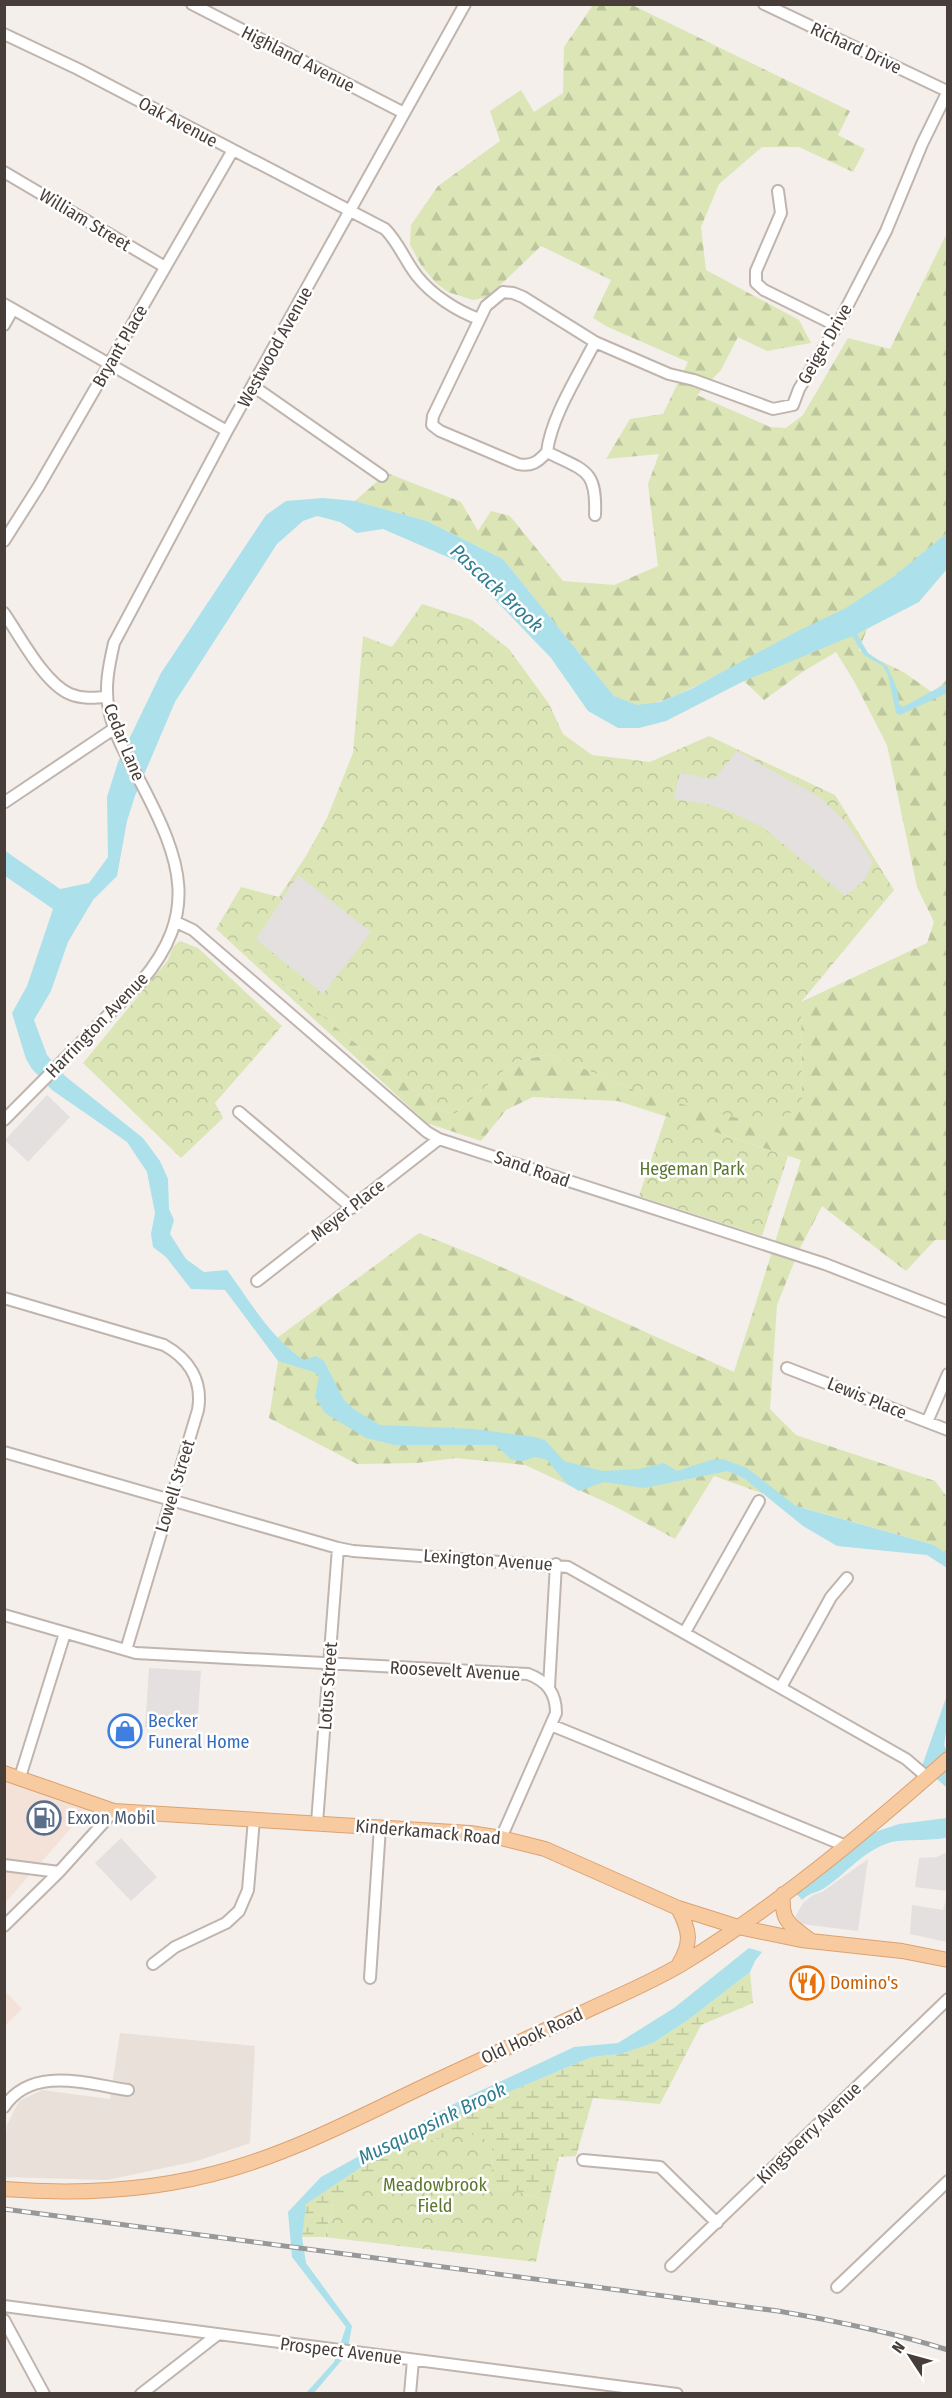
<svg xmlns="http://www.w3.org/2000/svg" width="952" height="2398" font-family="'Fira Sans Condensed',sans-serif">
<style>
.residential{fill:#e8e0d9}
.commercial{fill:#f4e1d8}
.forest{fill:url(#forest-firs)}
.wetland{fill:url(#wetland-marsh)}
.park{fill:url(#park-crowns)}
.parking{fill:#e3e0df}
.water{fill:#ace1ec}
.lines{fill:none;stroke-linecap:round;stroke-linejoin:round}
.stream{stroke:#ace1ec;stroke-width:3}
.minor-casing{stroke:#bfb5ae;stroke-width:14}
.major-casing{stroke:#dca270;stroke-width:16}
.minor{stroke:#fff;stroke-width:10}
.major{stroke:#f8caa0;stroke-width:14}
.rail-casing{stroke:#989898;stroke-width:5}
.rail{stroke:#fff;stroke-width:3;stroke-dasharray:9;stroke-linecap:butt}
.labels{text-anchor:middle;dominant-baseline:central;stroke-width:5;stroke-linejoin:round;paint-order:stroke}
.street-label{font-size:18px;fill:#483e39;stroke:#fff}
.park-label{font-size:18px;fill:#5b772f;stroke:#fff}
.shop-label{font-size:18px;fill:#366cbe;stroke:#fff;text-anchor:start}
.service-label{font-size:18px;fill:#4e5e75;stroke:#fff;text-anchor:start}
.food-label{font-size:18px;fill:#c56008;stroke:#fff;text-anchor:start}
.water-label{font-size:20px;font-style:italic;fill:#307d8f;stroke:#fff}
</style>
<defs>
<pattern id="forest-firs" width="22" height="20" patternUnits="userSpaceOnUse" patternTransform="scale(1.5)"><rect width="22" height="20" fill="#dbe5b6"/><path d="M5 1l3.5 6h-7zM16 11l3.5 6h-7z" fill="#bdc69d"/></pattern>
<pattern id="wetland-marsh" width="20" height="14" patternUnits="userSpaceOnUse" patternTransform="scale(1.5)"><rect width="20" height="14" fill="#dbe5b6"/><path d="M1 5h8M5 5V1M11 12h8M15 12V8" fill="none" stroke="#bdc69d"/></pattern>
<pattern id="park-crowns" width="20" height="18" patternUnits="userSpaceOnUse" patternTransform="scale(1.5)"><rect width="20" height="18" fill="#dbe5b6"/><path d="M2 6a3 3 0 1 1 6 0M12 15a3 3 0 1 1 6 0" fill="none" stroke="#bdc69d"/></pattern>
</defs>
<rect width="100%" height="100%" fill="#f4efeb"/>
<path class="residential" d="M120 2033 255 2046 250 2143 197 2161 107 2180 5 2177V2142L7 2125 19 2101 42 2090 110 2099Z"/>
<path class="commercial" d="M5 1774 94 1802 5 1903Z
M5 1991 22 2009 5 2026Z"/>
<path class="forest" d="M593 5H632L850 111 838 135 865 149 853 172 799 147H762L719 184 701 227 706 270 799 320 811 343 767 351 738 337 721 370 697 395 770 427 786 428 803 415 848 338 890 349 947 233V533L883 586 859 650 905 673 933 693 947 679V1240H935L906 1271 822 1206 799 1250 777 1305 770 1409 796 1435 935 1481 947 1497V1554L934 1545 804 1508 795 1506 771 1488 775 1498 714 1476 675 1539 614 1506 525 1465 456 1458 416 1463 357 1464 269 1418 278 1361 277 1338 419 1233 479 1257 734 1372 801 1160 618 1101 533 1097 506 1110 481 1141 427 1123 216 929 435 1108 455 1114 513 1062 550 1054 646 1095 802 1108 801 1002 927 943 934 922 917 887 887 745 854 681 836 652 804 671 764 700 744 681 721 673C701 683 658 708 637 705 630 704 621 699 614 696L503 559 427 521 355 501 387 473 461 502 478 531 491 511 510 516 563 581 614 585 658 566 648 484 659 454 606 459 630 419 663 414 688 362 608 327 593 318 611 280 541 246 488 297 473 300 448 292 436 283 421 265 410 245 411 225 438 186 500 141 490 111 521 90 534 112 563 93 564 47Z"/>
<path class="wetland" d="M750 1972 753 2003 701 2025 660 2104 593 2098 576 2156 559 2157 549 2201 491 2184 492 2142 333 2203 325 2237H302L305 2204 393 2146 506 2093 592 2057 621 2054 653 2043 688 2020Z"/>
<path class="park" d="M422 604 472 620 509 649 549 704 563 734 592 755 650 762 709 736 835 795 894 890 801 1002 802 1108 771 1121H749L646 1095 550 1054 513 1062 455 1114 435 1108 216 929 241 887 279 897 306 856 327 818 353 753 363 636 392 647Z
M180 941 198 948 282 1026 215 1103 223 1118 181 1158 83 1063 168 960 173 947Z
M666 1116 788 1156 762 1236 639 1196Z
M465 2132 492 2142 491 2184 549 2201 536 2262 325 2237 333 2203 405 2147Z"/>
<path class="parking" d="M737 751 818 796 845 821 873 861 864 881 845 896 764 828 731 812 711 805 674 799 680 773 714 779Z
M298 875 371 932 323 994 256 939Z
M47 1095 70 1117 28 1162 5 1140Z
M149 1668 201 1671 197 1730 145 1727Z
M121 1838 157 1877 131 1901 95 1863Z
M947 1852V1891L915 1887 919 1858 937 1857Z
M868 1859 858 1931 802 1924 795 1917 803 1903 813 1895 822 1892Z
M947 1896V1942L910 1934 912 1905 943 1910Z"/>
<path class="water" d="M323 498 355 501 427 521 503 559 614 696 637 705 660 702 691 689 796 632 846 608 893 577 947 533V569L919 602 857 634 868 653 887 666 898 691 899 704 903 707 947 683V693L900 715 896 713 888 675 883 666 864 655 852 636 744 681 666 721 639 728H618L588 711 551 658 459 562 383 529 357 533 340 522 317 516 303 521 277 544 175 702 135 796 127 821 117 876 93 900 68 942 51 991 34 1020 47 1055 65 1076 143 1138 160 1161 168 1179 169 1209 174 1220 170 1234 186 1259 204 1272 227 1270C250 1301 271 1339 304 1360L316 1356 324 1361 344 1400 355 1410 380 1425 475 1429 535 1437 545 1440 564 1461 602 1471 639 1469 664 1463 677 1471 711 1460 723 1459 747 1468 796 1506 934 1545 947 1554V1568L927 1555 837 1546 803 1526 745 1479 728 1471 644 1488 604 1482 579 1491 567 1484 547 1460 535 1457 523 1461 512 1460 495 1445H394L366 1438 325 1413 315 1397 319 1376 314 1372 278 1361 225 1290 191 1289 166 1257 153 1247 151 1234 155 1213 147 1172 127 1142 52 1090 32 1069 26 1059 12 1013 27 986 53 909 5 876 4 850 60 889 89 883 108 857 107 797 118 762 161 673 266 515 286 501Z
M947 1695V1725L944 1745 947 1751V1788L922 1766Z
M947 1818V1837C940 1841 904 1839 892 1842 865 1849 848 1872 826 1887 818 1893 812 1891 802 1900L795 1892 872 1833 899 1824Z
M749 1948 762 1952 755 1961 750 1972 688 2020 653 2043 621 2054 592 2057 506 2093 393 2146 306 2204 302 2237 306 2263 352 2326 347 2354 314 2393H306L334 2362 346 2327 292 2257 288 2212 321 2177 465 2098 574 2047 618 2043 674 2008Z"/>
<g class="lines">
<path class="stream" d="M361 2156 386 2141"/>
<g class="minor-casing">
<path id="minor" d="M192 4 404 113
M764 4 947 91
M4 34 78 69 385 229C399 243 405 261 417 276 432 295 457 311 479 319
M4 172 165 267
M778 191 781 213 756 271V283L764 290 837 326
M4 304 227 431
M4 325 13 309
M595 342C579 374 551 417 547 452 538 462 531 467 518 464L440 431 432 425 433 416 486 306 503 292 513 293 523 297 595 342 669 374 694 380 773 409 793 405 799 389 837 326 886 231 922 144 948 91
M253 386 382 476
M547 452C585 471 597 469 595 515
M4 541 39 486 233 150
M4 613C20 636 44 683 70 694 82 699 94 698 107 697
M5 802 115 728
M176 922 193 930 427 1132 439 1139 825 1264 948 1312
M239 1112 352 1208
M4 1120 141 982C200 912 181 860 142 785 130 762 114 736 109 710 104 688 109 665 114 643L227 431 465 4
M257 1281 439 1139
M4 1298 164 1345C189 1359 203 1381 198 1410L126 1650
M787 1368 948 1430
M927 1422 948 1374
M4 1452 338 1548 353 1551 568 1567 906 1759 927 1777
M4 1615 136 1653 528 1674C547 1681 556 1693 556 1713L501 1838
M685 1632 759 1501
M549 1687 556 1564
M781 1687 831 1597 847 1578
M551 1725 846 1846
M20 1777 65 1633
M317 1823 338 1548
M4 1865 59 1872
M4 1926 59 1872 114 1811
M153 1964 175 1947 226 1923 239 1911 248 1890 254 1819
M370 1978 380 1827
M4 2107C32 2065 87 2084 128 2090
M583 2160 660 2167 717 2223
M671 2266 948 1999
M837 2287 948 2181
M4 2306 677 2394
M4 2320 44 2394
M141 2394 217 2335
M410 2394 413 2360"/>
</g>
<g class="major-casing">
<path id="major" d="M4 1773 114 1811 470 1833 501 1838 545 1849 678 1908 738 1927 801 1940 902 1951 948 1960
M783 1894C781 1922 789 1924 810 1940
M678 1908C690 1931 692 1942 679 1964
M4 2189C81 2195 157 2191 231 2169 306 2147 376 2108 446 2076 493 2054 540 2033 586 2011 618 1996 652 1982 682 1964 777 1906 864 1833 948 1759"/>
</g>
<use href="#minor" class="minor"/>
<use href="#major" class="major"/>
<g class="rail-casing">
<path id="rail" d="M4 2209 778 2311C836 2321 892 2332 948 2350"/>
</g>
<use href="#rail" class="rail"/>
</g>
<defs>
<g id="shop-ring" transform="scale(1.725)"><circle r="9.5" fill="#fff" stroke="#3f7fe0" stroke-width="1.5"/><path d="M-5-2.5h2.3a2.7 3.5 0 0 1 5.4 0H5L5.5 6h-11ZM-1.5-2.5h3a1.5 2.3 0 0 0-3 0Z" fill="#3f7fe0"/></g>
<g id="fuel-ring" transform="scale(1.725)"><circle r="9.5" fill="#fff" stroke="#5c6f8a" stroke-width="1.5"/><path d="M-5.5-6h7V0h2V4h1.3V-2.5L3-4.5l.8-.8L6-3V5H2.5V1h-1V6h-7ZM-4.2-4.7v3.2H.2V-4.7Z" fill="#5c6f8a"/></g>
<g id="restaurant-ring" transform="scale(1.725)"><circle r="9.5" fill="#fff" stroke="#e8710a" stroke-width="1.5"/><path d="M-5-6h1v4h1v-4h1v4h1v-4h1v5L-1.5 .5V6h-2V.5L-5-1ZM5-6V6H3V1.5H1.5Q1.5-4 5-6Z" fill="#e8710a"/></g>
</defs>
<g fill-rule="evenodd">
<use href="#shop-ring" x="125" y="1731"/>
<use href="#fuel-ring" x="44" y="1818"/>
<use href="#restaurant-ring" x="807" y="1983"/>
</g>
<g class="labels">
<g class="street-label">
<text transform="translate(856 48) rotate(25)">Richard Drive</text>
<text transform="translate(298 59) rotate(27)">Highland Avenue</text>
<text transform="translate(178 122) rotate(28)">Oak Avenue</text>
<text transform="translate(85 220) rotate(31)">William Street</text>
<text transform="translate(825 344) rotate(-60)">Geiger Drive</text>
<text transform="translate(120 346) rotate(-60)">Bryant Place</text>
<text transform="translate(275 347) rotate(-61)">Westwood Avenue</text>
<text transform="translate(124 742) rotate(68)">Cedar Lane</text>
<text transform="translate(97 1025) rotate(-46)">Harrington Avenue</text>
<text transform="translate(532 1169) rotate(19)">Sand Road</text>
<text transform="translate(348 1210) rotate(-38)">Meyer Place</text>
<text transform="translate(867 1398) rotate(22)">Lewis Place</text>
<text transform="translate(175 1486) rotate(-73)">Lowell Street</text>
<text transform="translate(488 1560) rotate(4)">Lexington Avenue</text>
<text transform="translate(455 1671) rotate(3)">Roosevelt Avenue</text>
<text transform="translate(328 1686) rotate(-86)">Lotus Street</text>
<text transform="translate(428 1832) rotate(5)">Kinderkamack Road</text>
<text transform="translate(532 2036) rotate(-25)">Old Hook Road</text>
<text transform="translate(809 2133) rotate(-44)">Kingsberry Avenue</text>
<text transform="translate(341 2351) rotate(7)">Prospect Avenue</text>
</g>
<g class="park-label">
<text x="692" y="1169">Hegeman Park</text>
<text x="435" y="2185">Meadowbrook<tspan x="435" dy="21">Field</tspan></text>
</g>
<g class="shop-label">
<text x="148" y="1721">Becker<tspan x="148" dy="21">Funeral Home</tspan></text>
</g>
<g class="service-label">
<text x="67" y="1818">Exxon Mobil</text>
</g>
<g class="food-label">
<text x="830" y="1983">Domino's</text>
</g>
<g class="water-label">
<text transform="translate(497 588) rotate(43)">Pascack Brook</text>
<text transform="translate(432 2123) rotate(-26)">Musquapsink Brook</text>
</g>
</g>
<rect width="952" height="2398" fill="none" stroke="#483e39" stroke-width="12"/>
<g transform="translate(910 2356) rotate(306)" stroke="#ffffff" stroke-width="4.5" paint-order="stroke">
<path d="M0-4.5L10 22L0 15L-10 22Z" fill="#483e39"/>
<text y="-9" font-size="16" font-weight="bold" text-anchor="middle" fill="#483e39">N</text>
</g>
</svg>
